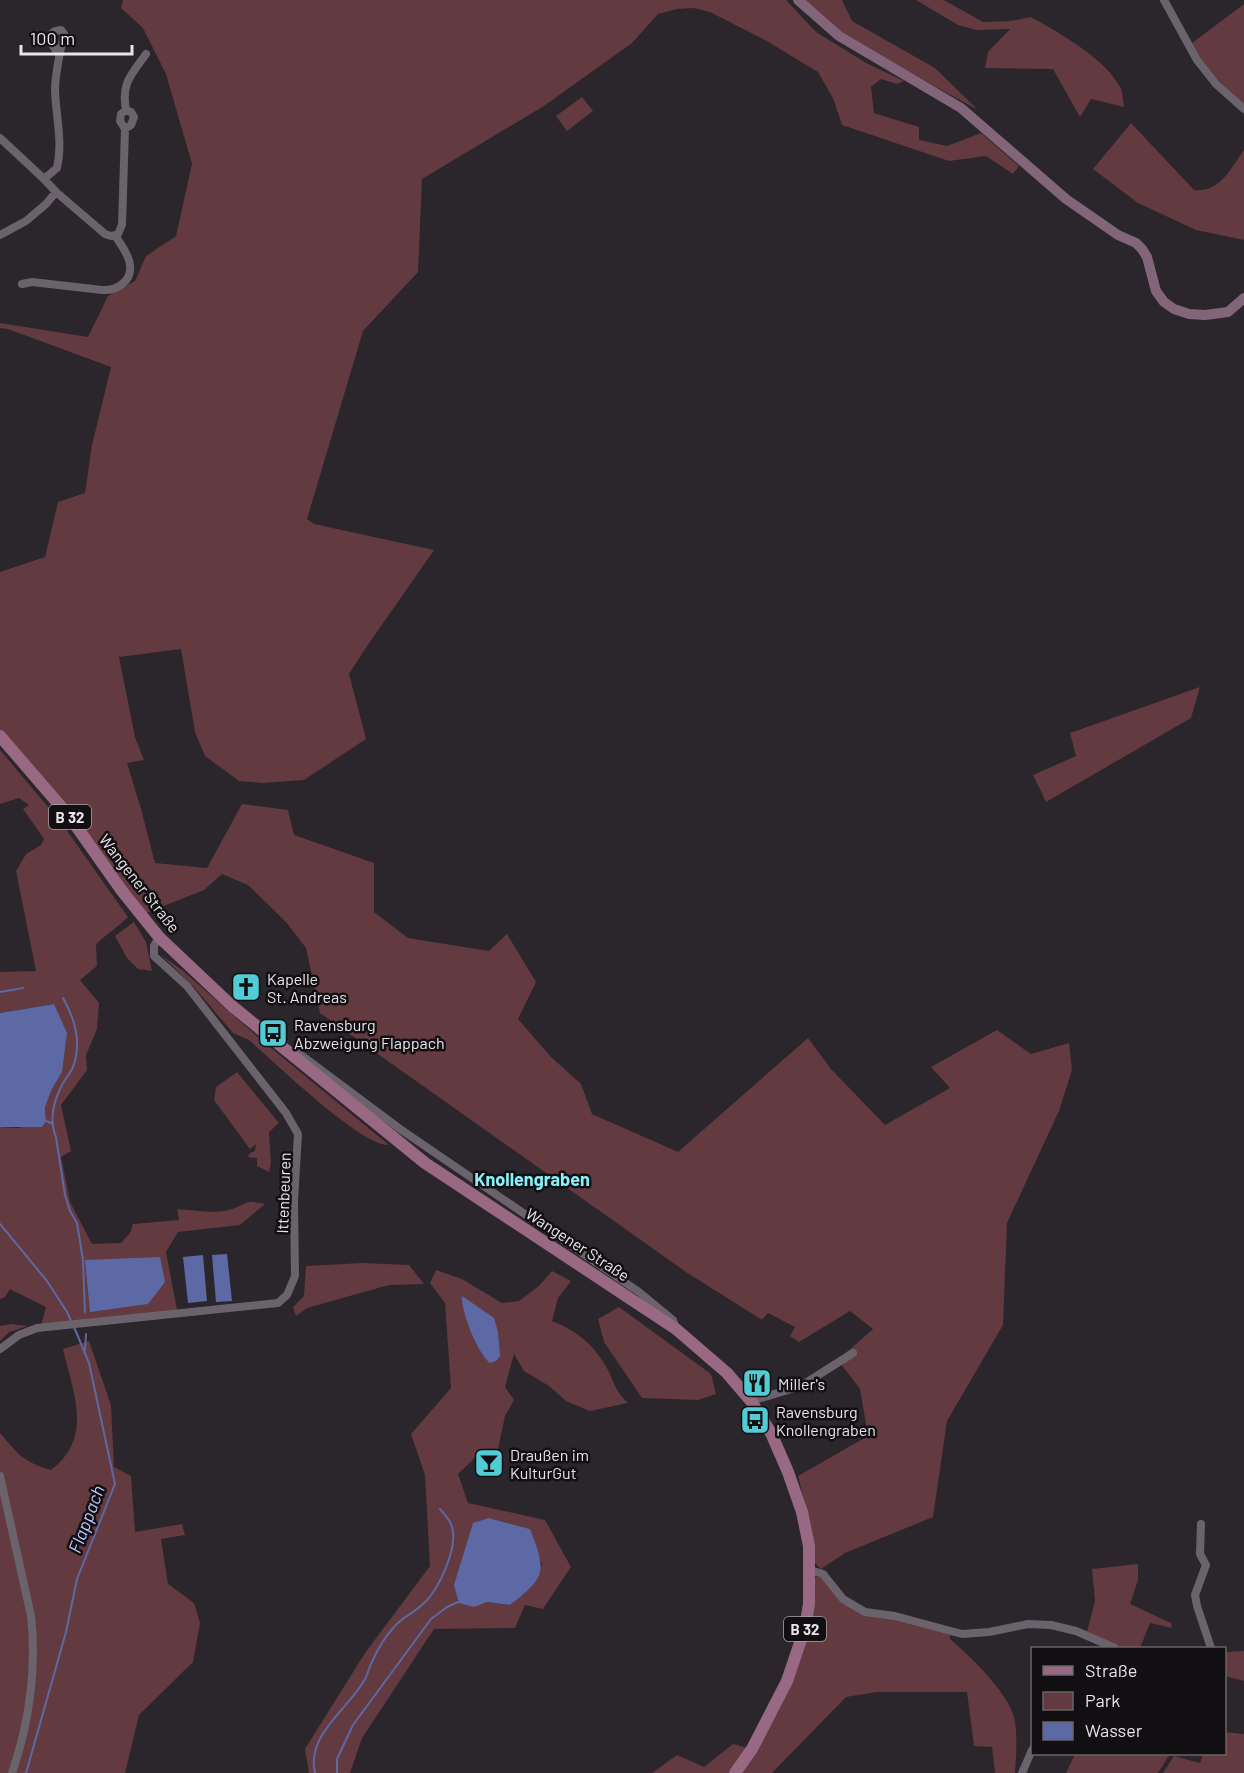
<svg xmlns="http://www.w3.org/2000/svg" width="1244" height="1773" font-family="Barlow,sans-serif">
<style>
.green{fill:#623a3f;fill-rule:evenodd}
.water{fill:#5d69a5}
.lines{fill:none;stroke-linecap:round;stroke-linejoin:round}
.stream{stroke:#5d69a5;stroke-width:2}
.street{stroke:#6b636c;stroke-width:8}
.secondary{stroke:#826578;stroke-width:10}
.primary{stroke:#996883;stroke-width:12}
.labels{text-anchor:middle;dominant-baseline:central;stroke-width:5;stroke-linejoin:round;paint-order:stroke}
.shield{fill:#120f12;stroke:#a8a4a8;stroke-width:1.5}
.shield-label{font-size:15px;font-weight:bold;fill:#e8e4e9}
.street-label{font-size:16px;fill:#e8e4e9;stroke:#120f12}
.poi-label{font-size:16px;fill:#e8e4e9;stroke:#120f12;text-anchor:start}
.neighbourhood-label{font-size:18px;font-weight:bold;fill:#87f2f9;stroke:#120f12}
.water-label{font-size:18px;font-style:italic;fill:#bac7fb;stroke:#120f12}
</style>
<rect width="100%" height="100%" fill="#2b252c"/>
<path class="green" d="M123 0H786L816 32 868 64 904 81 897 84 881 79 871 87 874 113 919 127V140L947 146 981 133 1019 166 1013 174 986 156 949 161 842 125 833 98 818 72 765 40 710 12 694 8 677 9 658 14 632 43 544 106 422 179 418 272 363 331 307 519 314 524 434 550 363 652 349 674 366 739 304 780 263 783 239 781 205 756 195 732 181 649 119 657 135 737 144 760 127 763 141 809 155 863 207 868 242 804 288 810 294 835 374 863V912L408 938 489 951 507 934 536 982 518 1019 551 1057 581 1084 592 1114 678 1152 808 1038 831 1069 885 1125 950 1088 931 1067 997 1030 1031 1054 1069 1043 1072 1070 1059 1111 1007 1223 1003 1325 947 1421 933 1517 845 1553 821 1569 815 1563 812 1532 798 1476 868 1436 860 1389 838 1360 873 1329 850 1311 799 1342 790 1336 795 1327 768 1313 762 1320 686 1272 320 1013 306 948 286 922 248 885 222 874 204 890 146 913 0 736V572L45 557 58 502 85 493 92 445 111 367 8 329 0 328V323L88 337 108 296 135 281 146 256 176 236 192 164 166 74 143 28 121 8Z
M803 0H842L852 21 935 68 978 110 847 38Z
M916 0H944L983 22 1011 21 1031 17C1058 32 1108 60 1121 89 1123 94 1123 102 1124 107L1091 99 1080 117 1053 69 985 68 988 52 1010 29 976 30 958 25Z
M1244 4V105C1224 86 1204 68 1192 43Z
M582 97 593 111 567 131 556 116Z
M1131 123 1194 190C1220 193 1231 168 1244 150V240L1196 230 1138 203 1093 169Z
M1200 687 1191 718 1046 802 1033 775 1076 756 1070 733Z
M0 750 60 821 128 917C118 927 107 934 96 944L97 966 80 980 99 1003 97 1029 86 1055 87 1070 61 1105 71 1151 61 1157 70 1202 92 1244 121 1243 130 1233 133 1224 179 1220 177 1209C193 1210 213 1214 229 1210 248 1205 242 1199 265 1204L240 1225 178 1232 166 1252 177 1310 41 1325 46 1307 10 1289 4 1298 0 1299V1127L18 1128 46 1121 45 1107 52 1089 62 1072 53 1004 0 1013V972L36 971 16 871 26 854 41 845 44 839 23 809 29 805 19 798 0 804Z
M134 922 146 942 152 971 138 969 127 958 115 936Z
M161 955 182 970 259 1038 389 1145C362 1147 273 1061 249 1040L233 1033 193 986Z
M237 1072 279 1123 269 1132 271 1163 269 1172 257 1166V1158L248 1157 250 1153 255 1151 256 1144 250 1149 214 1100 216 1087Z
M363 1263 409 1265 424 1284 389 1285 307 1308 296 1316 293 1307 304 1296 306 1266Z
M436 1270 462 1279 502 1303 519 1301 539 1286 552 1271 571 1281 558 1298 552 1321C578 1331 595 1346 608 1370 616 1386 614 1389 628 1403L590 1411 566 1401 549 1386 524 1371 514 1354 505 1387 514 1400 505 1416 498 1449 483 1450 458 1474 468 1503 545 1520 571 1567 543 1609 525 1605 515 1628 434 1629 362 1738 350 1773H309L305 1749 365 1653 430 1566 425 1475 411 1434 451 1388 445 1303 430 1283ZM489 1518 530 1529 542 1565 510 1605 487 1602Z
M619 1307 711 1374 716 1394 698 1400 642 1398 604 1342 598 1319Z
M11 1324 28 1326 9 1332 0 1341V1326Z
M89 1341 111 1405 114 1467 131 1476 135 1532 182 1524 185 1535 161 1539 168 1584 194 1603 200 1623 193 1662 139 1715 125 1773H0V1433C18 1454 23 1462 51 1470 94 1437 73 1393 63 1349Z
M1138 1564V1580L1130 1604 1171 1623 1172 1628 1150 1623 1140 1648H1124L1087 1632 1095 1601 1092 1569Z
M820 1576 853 1606V1610L897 1619 952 1634 949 1638C970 1656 1006 1690 1014 1717 1018 1733 1016 1756 1015 1773H995L992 1747 974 1746 967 1692H877L846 1697 772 1773H652L677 1755 704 1767 733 1744 752 1749 775 1709 815 1577Z
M1224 1649 1227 1652 1244 1651V1681L1225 1676Z
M1225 1732 1244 1734V1773H1163L1174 1756 1200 1763 1203 1754H1224Z
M1075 1754H1170L1158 1773H1066Z"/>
<path class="water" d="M54 1004 67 1033 62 1072 52 1089 45 1107 46 1121 42 1127H0V1013Z
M227 1254 232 1301 216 1302 212 1255Z
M203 1255 207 1301 188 1303 183 1257Z
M160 1257 165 1282 148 1304 90 1312 85 1260Z
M462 1296 494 1318 498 1332 500 1356 496 1361 490 1363C477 1352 461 1312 462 1296Z
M489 1518 530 1529C547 1572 546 1577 510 1605L487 1602 474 1607 459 1603 454 1585 473 1523Z"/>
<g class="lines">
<path class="stream" d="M0 992 23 988
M63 998C75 1019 82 1043 73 1067 70 1074 64 1080 61 1087 53 1103 49 1120 56 1137L65 1195 70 1211 77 1223 83 1260 85 1312
M46 1121 53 1124
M0 1224 47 1281 67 1312 77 1334 89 1363 115 1484 77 1579 66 1632 26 1773
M85 1350 86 1334
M315 1773C306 1734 349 1709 365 1679 368 1674 369 1667 372 1662 377 1650 386 1636 394 1627 402 1617 414 1613 423 1604 439 1591 460 1544 451 1524 449 1519 444 1514 440 1509
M337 1773V1759L353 1725 431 1619 447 1607 458 1602"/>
<path class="street" d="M1164 0 1197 60 1216 84 1244 109
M125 129 120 121 121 114 126 110
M0 138 44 179 57 168C63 143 56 116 55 91 55 72 60 53 64 34L61 30C53 31 50 33 49 40L59 55
M44 179 56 192 105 234 111 236 118 234 122 225 125 129 131 125 134 117 131 112 126 110C121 83 131 75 146 54
M0 235 26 221 46 204 56 192
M22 284 32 282 102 290C116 291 132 282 130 265 129 254 120 244 115 235
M297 1052 400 1129 639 1292 673 1320 676 1329
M0 1349 19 1335 37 1328 278 1303 287 1295 295 1276 294 1201 298 1134 286 1113 187 986 154 956V946L159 937
M751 1401 801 1386 853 1353
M0 1476 31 1616C37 1668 29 1724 12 1773
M1201 1524 1200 1554 1206 1565 1195 1595 1197 1606 1211 1648
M810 1570 823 1574 843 1599 865 1612 895 1616 962 1634 989 1632 1028 1624 1051 1625 1076 1631 1115 1648
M1022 1773 1032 1750"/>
<path class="secondary" d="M798 0 839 36 961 108 1066 199 1118 235 1136 243 1142 249 1147 257 1156 291 1164 302 1174 309 1189 314 1205 315 1228 312 1244 298"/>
<path class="primary" d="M0 736 69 816 122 891 159 937 232 1006 425 1163 676 1329 727 1373 751 1401 771 1433 788 1472 802 1512 809 1546V1604L805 1628 787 1681 752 1749 735 1773"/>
</g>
<defs>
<g id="church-square" transform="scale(1.5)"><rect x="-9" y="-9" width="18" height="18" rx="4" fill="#51ccd4" stroke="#120f12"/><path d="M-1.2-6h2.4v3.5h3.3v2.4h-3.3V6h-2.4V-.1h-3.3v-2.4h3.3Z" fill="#111"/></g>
<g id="bus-square" transform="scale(1.5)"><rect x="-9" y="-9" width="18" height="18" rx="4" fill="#51ccd4" stroke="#120f12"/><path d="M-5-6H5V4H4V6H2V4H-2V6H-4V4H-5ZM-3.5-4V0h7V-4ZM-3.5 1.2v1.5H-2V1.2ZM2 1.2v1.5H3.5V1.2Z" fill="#111"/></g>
<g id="restaurant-square" transform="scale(1.5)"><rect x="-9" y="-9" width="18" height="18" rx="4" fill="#51ccd4" stroke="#120f12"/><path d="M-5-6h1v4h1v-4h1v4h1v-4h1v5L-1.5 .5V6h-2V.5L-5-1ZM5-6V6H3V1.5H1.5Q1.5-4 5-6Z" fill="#111"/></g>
<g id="bar-square" transform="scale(1.5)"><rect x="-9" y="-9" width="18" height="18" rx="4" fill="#51ccd4" stroke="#120f12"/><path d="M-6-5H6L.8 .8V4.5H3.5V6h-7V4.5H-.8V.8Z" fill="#111"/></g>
</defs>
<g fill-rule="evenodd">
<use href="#church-square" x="246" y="987"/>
<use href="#bus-square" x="273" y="1033"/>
<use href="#restaurant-square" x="757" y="1383"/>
<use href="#bus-square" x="755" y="1420"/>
<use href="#bar-square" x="489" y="1463"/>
</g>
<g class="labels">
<g class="shield">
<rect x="49" y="805" width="42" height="24" rx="4.5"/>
<rect x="784" y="1617" width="42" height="24" rx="4.5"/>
</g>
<g class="shield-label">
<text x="70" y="817">B 32</text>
<text x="805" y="1629">B 32</text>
</g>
<g class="street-label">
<text transform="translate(140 883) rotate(52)">Wangener Straße</text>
<text transform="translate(283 1193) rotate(-88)">Ittenbeuren</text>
<text transform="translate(578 1244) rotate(33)">Wangener Straße</text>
</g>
<g class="poi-label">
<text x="267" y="978">Kapelle<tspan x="267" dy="18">St. Andreas</tspan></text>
<text x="294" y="1024">Ravensburg<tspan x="294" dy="18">Abzweigung Flappach</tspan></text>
<text x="778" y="1383">Miller's</text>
<text x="776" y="1411">Ravensburg<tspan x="776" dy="18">Knollengraben</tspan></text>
<text x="510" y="1454">Draußen im<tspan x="510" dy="18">KulturGut</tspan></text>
</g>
<g class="neighbourhood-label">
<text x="532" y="1179">Knollengraben</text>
</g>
<g class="water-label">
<text transform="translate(86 1519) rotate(-69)">Flappach</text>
</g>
</g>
<rect x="1031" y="1647" width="195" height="108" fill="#120f12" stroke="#686468" stroke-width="1.5"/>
<rect x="1043" y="1666" width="30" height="9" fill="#996883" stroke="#686468" stroke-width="1.5"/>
<text x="1085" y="1677" font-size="18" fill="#e8e4e9">Straße</text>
<rect x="1043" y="1692" width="30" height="18" fill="#623a3f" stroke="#686468" stroke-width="1.5"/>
<text x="1085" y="1707" font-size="18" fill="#e8e4e9">Park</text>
<rect x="1043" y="1722" width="30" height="18" fill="#5d69a5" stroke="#686468" stroke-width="1.5"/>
<text x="1085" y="1737" font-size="18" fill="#e8e4e9">Wasser</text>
<path d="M21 45v9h111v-9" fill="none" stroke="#e8e4e9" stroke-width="3"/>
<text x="30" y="45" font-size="18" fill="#e8e4e9" stroke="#120f12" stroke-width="4.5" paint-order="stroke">100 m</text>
</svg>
